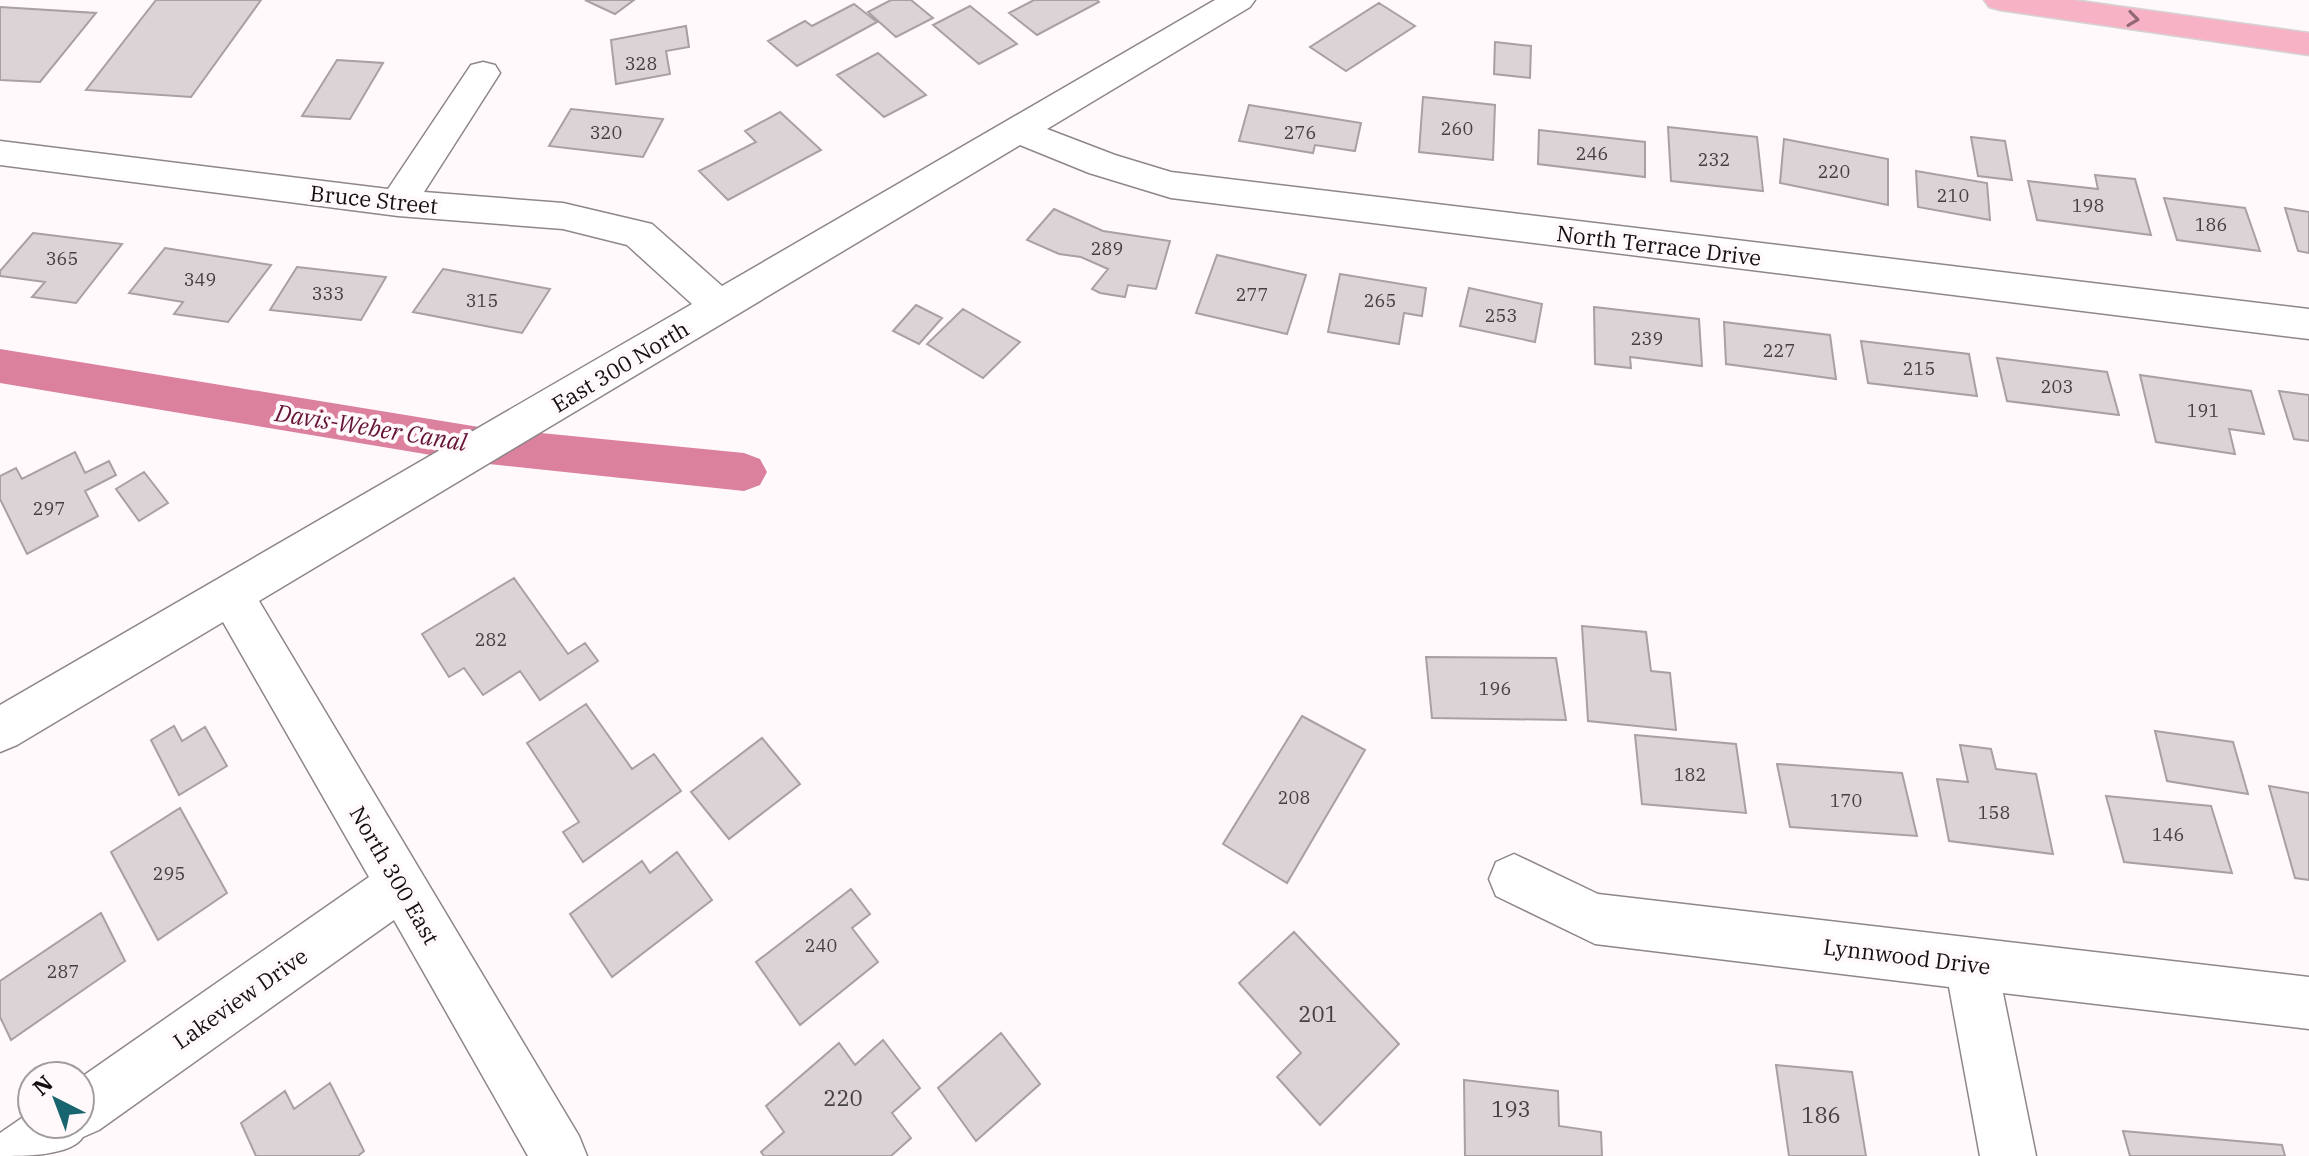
<svg xmlns="http://www.w3.org/2000/svg" width="2309" height="1156" font-family="'IBM Plex Serif',serif">
<style>
.lines{fill:none;stroke-linecap:round;stroke-linejoin:round}
.canal{fill:#db819e;fill-rule:evenodd}
.building{fill:#dcd3d6;stroke:#a8a0a2;stroke-width:2}
.minor-casing{stroke:#8e8688;stroke-width:3}
.motorway-casing{stroke:#d5d4d4;stroke-width:3}
.minor{fill:#fff;fill-rule:evenodd}
.motorway{fill:#f7b2c6;fill-rule:evenodd}
.oneway{stroke:#906975}
.labels{text-anchor:middle;dominant-baseline:central;stroke-width:8;stroke-linejoin:round;paint-order:stroke}
.number-label{font-size:18px;fill:#454142}
.street-label{font-size:22px;fill:#131011;stroke:#fff9fb}
.near-number-label{font-size:22px;fill:#454142}
.water-label{font-size:24px;font-style:italic;fill:#651437;stroke:#fff9fb}
</style>
<rect width="100%" height="100%" fill="#fff9fb"/>
<g class="lines">
<path class="canal" d="M0 349 479 427 744 453 760 459 767 472 760 485 744 491 479 463 0 383Z"/>
</g>
<path class="building" d="M156 0H261L191 97 86 90Z
M585 0H634L615 14Z
M891 0H911L933 18 896 37 868 12Z
M1034 0H1097L1099 2 1037 35 1009 13Z
M1379 3 1415 26 1346 71 1310 47Z
M854 4 877 22 797 66 768 41 805 21 812 26Z
M970 6 1017 44 979 64 933 25Z
M0 7 96 13 40 82 0 80Z
M686 26 689 47 666 51 670 74 616 84 611 40Z
M1495 42 1531 46 1530 78 1494 74Z
M878 53 926 95 884 117 837 75Z
M337 60 383 63 350 119 302 116Z
M1423 97 1495 105 1493 160 1419 152Z
M1249 105 1361 123 1355 151 1315 145 1313 153 1239 141Z
M571 109 663 119 643 157 549 146Z
M780 112 821 150 728 200 699 171 756 142 745 131Z
M1668 127 1757 137 1763 191 1671 181Z
M1539 130 1645 142V177L1538 164Z
M1971 137 2005 141 2012 180 1978 176Z
M1784 139 1888 159V205L1780 183Z
M1916 171 1987 183 1990 220 1918 207Z
M2095 175 2135 179 2151 235 2037 220 2028 181 2098 189Z
M2164 198 2245 208 2260 251 2177 240Z
M2285 208 2309 212V253L2298 251Z
M1054 209 1103 231 1170 241 1156 289 1128 285 1125 297 1100 293 1092 289 1108 269 1081 257 1059 254 1027 240Z
M33 233 122 244 76 303 32 297 45 282 0 276V271Z
M165 248 271 265 228 322 174 314 183 302 129 293Z
M1217 255 1306 275 1287 334 1196 313Z
M297 267 386 277 361 320 270 310Z
M443 269 550 289 522 333 413 312Z
M1340 274 1426 288 1422 316 1404 313 1399 344 1328 332Z
M1469 288 1542 304 1535 342 1460 326Z
M916 305 942 318 919 344 893 331Z
M1594 307 1699 319 1702 366 1630 357 1631 368 1595 364Z
M963 309 1020 342 983 378 927 344Z
M1724 322 1830 335 1836 379 1726 364Z
M1861 341 1969 354 1977 396 1868 383Z
M1997 358 2107 372 2119 415 2007 401Z
M2140 375 2251 391 2264 434 2229 429 2235 454 2156 442Z
M2279 391 2309 395V441L2294 439Z
M75 452 85 473 109 461 116 475 85 491 98 516 27 554 0 499V476L16 468 22 479Z
M144 472 168 503 139 521 116 489Z
M514 578 568 654 585 643 598 661 540 700 520 671 483 695 464 668 449 677 422 634Z
M1582 626 1646 632 1651 671 1670 673 1676 730 1588 721Z
M1426 657 1556 658 1566 720 1432 718Z
M586 704 632 769 654 754 681 791 583 862 563 832 579 822 527 743Z
M1302 716 1365 750 1287 883 1223 844Z
M174 726 182 741 205 727 227 766 179 795 151 740Z
M2155 731 2233 742 2248 794 2167 781Z
M1635 735 1736 744 1746 813 1642 804Z
M762 738 800 784 729 839 691 792Z
M1960 745 1991 749 1996 769 2036 774 2053 854 1949 841 1937 779 1968 782Z
M1777 764 1902 773 1917 836 1790 827Z
M2269 786 2309 793V880L2295 878Z
M2106 796 2211 806 2232 873 2124 862Z
M180 808 227 893 158 940 111 852Z
M677 852 712 900 612 977 570 914 642 861 650 873Z
M851 889 870 914 852 928 878 962 800 1025 756 962Z
M101 913 125 961 11 1040 0 1017V981Z
M1294 932 1399 1044 1320 1125 1277 1077 1301 1053 1239 983Z
M1001 1033 1040 1084 976 1141 938 1088Z
M883 1040 920 1088 892 1113 911 1138 891 1156H764L761 1152 784 1132 766 1106 839 1043 855 1065Z
M1776 1065 1852 1072 1866 1156H1789Z
M1464 1080 1558 1091 1559 1126 1601 1132 1602 1156H1465Z
M330 1083 364 1151 358 1156H256L241 1123 285 1091 294 1109Z
M2123 1131 2282 1145 2285 1156H2130Z"/>
<g class="lines">
<g class="minor-casing">
<path id="minor" d="M1215 0H1255L1250 7 1047 129 1115 155 1171 172 2309 309V339L1171 198 1089 173 1020 145 259 601 579 1136 587 1156H528L394 920 99 1130 83 1137C71 1156 25 1156 0 1156V1133L32 1111V1124H80V1078L369 877 223 622 17 745 0 752V705L692 304 627 245 563 229 398 216 0 165V141L388 189 471 65 483 62 495 65 500 73 424 192 563 203 652 224 722 286Z
M1514 854 1598 894 2309 977V1029L2003 993 2036 1156H1980L1949 987 1595 944 1496 896 1489 879 1496 862Z"/>
</g>
<g class="motorway-casing">
<path id="motorway" d="M1984 0H2073L2309 33V55L2000 10 1989 7Z"/>
</g>
<use href="#minor" class="minor"/>
<use href="#motorway" class="motorway"/>
</g>
<defs><path id="oneway-chevron" d="M-2-3.5L2.5 0L-2 3.5" fill="none" stroke-width="1.6" stroke-linecap="round" stroke-linejoin="round" transform="scale(2)"/></defs>
<use class="oneway" href="#oneway-chevron" transform="translate(2133 19) rotate(8)"/>
<g class="labels">
<g class="number-label">
<text x="641" y="63">328</text>
<text x="1457" y="128">260</text>
<text x="606" y="132">320</text>
<text x="1300" y="132">276</text>
<text x="1592" y="153">246</text>
<text x="1714" y="159">232</text>
<text x="1834" y="171">220</text>
<text x="1953" y="195">210</text>
<text x="2088" y="205">198</text>
<text x="2211" y="224">186</text>
<text x="1107" y="248">289</text>
<text x="62" y="258">365</text>
<text x="200" y="279">349</text>
<text x="328" y="293">333</text>
<text x="1252" y="294">277</text>
<text x="482" y="300">315</text>
<text x="1380" y="300">265</text>
<text x="1501" y="315">253</text>
<text x="1647" y="338">239</text>
<text x="1779" y="350">227</text>
<text x="1919" y="368">215</text>
<text x="2057" y="386">203</text>
<text x="2203" y="410">191</text>
<text x="49" y="508">297</text>
<text x="491" y="639">282</text>
<text x="1495" y="688">196</text>
<text x="1690" y="774">182</text>
<text x="1294" y="797">208</text>
<text x="1846" y="800">170</text>
<text x="1994" y="812">158</text>
<text x="2168" y="834">146</text>
<text x="169" y="873">295</text>
<text x="821" y="945">240</text>
<text x="63" y="971">287</text>
</g>
<g class="street-label">
<text transform="translate(374 199) rotate(6)">Bruce Street</text>
<text transform="translate(1659 245) rotate(7)">North Terrace Drive</text>
<text transform="translate(620 366) rotate(-31)">East 300 North</text>
<text transform="translate(395 875) rotate(60)">North 300 East</text>
<text transform="translate(1907 956) rotate(7)">Lynnwood Drive</text>
<text transform="translate(240 998) rotate(-35)">Lakeview Drive</text>
</g>
<g class="near-number-label">
<text x="1318" y="1013">201</text>
<text x="843" y="1097">220</text>
<text x="1511" y="1108">193</text>
<text x="1821" y="1114">186</text>
</g>
<g class="water-label">
<text transform="translate(371 427) rotate(9)">Davis-Weber Canal</text>
</g>
</g>
<g transform="translate(56 1100) rotate(318)"><circle r="38" fill="#fff9fb" stroke="#a19c9d" stroke-width="2"/>
<path d="M0-6L14 30L0 20L-14 30Z" fill="#18646f"/>
<text y="-12" font-size="22" font-weight="bold" text-anchor="middle" fill="#131011">N</text>
</g>
</svg>
